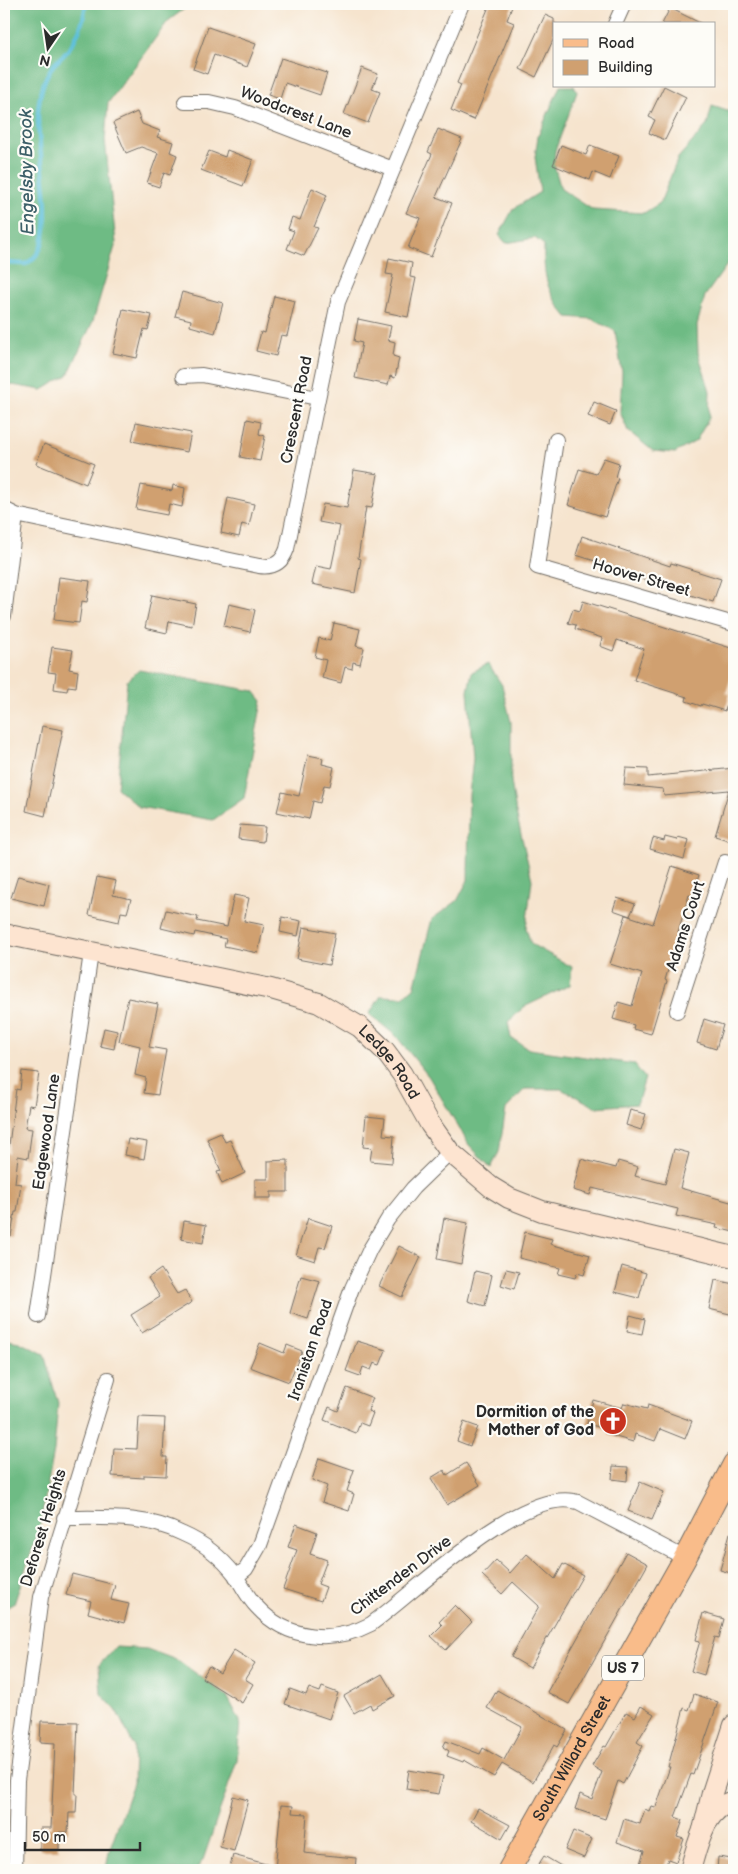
<svg xmlns="http://www.w3.org/2000/svg" width="738" height="1874" font-family="'Balsamiq Sans',sans-serif">
<style>
.forest{fill:#6ebb84;stroke:#4c7358}
.lines{fill:none;stroke-linecap:round;stroke-linejoin:round}
.stream{stroke:#5cbfda;stroke-width:4.5}
.building{fill:#d0a070}
.street-casing{stroke:#726c64;stroke-width:16}
.secondary-casing{stroke:#726c64;stroke-width:22}
.primary-casing{stroke:#726c64;stroke-width:24}
.street{stroke:#fff;stroke-width:14}
.secondary{stroke:#fde4d0;stroke-width:20}
.primary{stroke:#f9bc8a;stroke-width:22}
.labels{text-anchor:middle;dominant-baseline:central;stroke-width:4.5;stroke-linejoin:round;paint-order:stroke}
.shield{fill:#fdfcf7;stroke:#6a6a68;stroke-width:1}
.shield-label{font-size:15px;font-weight:bold;fill:#2b2b2b}
.street-label{font-size:16px;fill:#2b2b2b;stroke:#fdfcf7}
.poi-label{font-size:16px;font-weight:bold;fill:#2b2b2b;stroke:#fdfcf7;text-anchor:end}
.water-label{font-size:18px;font-style:italic;fill:#3c5f68;stroke:#fdfcf7}
</style>
<rect width="100%" height="100%" fill="#fdfcf7"/>
<filter id="ink" filterUnits="userSpaceOnUse"><feTurbulence type="fractalNoise" baseFrequency=".02" numOctaves="2"/><feDisplacementMap in="SourceGraphic" scale="10" xChannelSelector="R" yChannelSelector="G"/><feConvolveMatrix kernelMatrix="1 2 1 2 8 2 1 2 1" color-interpolation-filters="sRGB"/></filter>
<filter id="wash" filterUnits="userSpaceOnUse"><feTurbulence type="fractalNoise" baseFrequency=".0096" numOctaves="4" result="noise"/><feDisplacementMap in="SourceGraphic" scale="20" xChannelSelector="R" yChannelSelector="G"/><feGaussianBlur stdDeviation="1.12" result="paint"/><feColorMatrix in="noise" values="0 0 0 0 0 0 0 0 0 0 0 0 0 0 0 0 0 1.4 0 .05"/><feComposite in="paint" operator="in"/></filter>
<g filter="url(#wash)">
<rect width="100%" height="100%" fill="#f6e4ce"/>
<path class="forest" d="M4 4H191L168 21 108 103 105 140 116 243 93 321 68 375 42 390 12 385 4 379Z
M560 86H574L577 92 555 151 554 165 561 189 593 210 644 213 660 203 678 158 707 125 712 106 734 113V255L705 296 697 325 698 353 710 391 709 418 696 441 675 453 653 451 628 431 620 412 622 372 615 331 592 319 567 317C547 293 543 276 544 245L535 238 506 243 499 235 513 209 540 192 535 157 538 136Z
M488 664 502 685 511 722V781L516 813 532 880 526 928 531 944 572 967 570 985 524 1007 508 1022 511 1038 529 1049 634 1064 645 1078 637 1104 596 1107 561 1089H525L506 1109 499 1152 491 1168 469 1145 429 1077 396 1036 369 1014 381 996 403 997 414 988 432 919 457 901 468 880 469 795 473 758 468 691 472 672Z
M139 670 254 691 262 701 244 798 213 820 139 807 117 788 127 681Z
M4 1339 19 1342 44 1354 58 1403 54 1451 39 1529 14 1604 4 1609Z
M116 1647 147 1649 179 1661 227 1696 240 1721 237 1760 203 1860 196 1870H106L109 1851 133 1783 134 1746 116 1710 101 1694 99 1665Z"/>
<g class="lines">
<path class="stream" d="M4 263 26 264C33 260 40 252 42 244 53 206 37 152 38 113 39 96 42 81 52 67 57 60 64 56 68 50 78 37 84 19 86 4"/>
</g>
<g id="blocks">
<path class="building" d="M490 4H513L507 20 514 23 474 120 451 110 461 85 457 83Z
M670 8 702 24H662Z
M545 15 554 19V38L536 77 520 69Z
M208 27 256 44 247 67 214 55 207 74 193 69Z
M281 58 327 73 320 95 285 83 280 99 268 95Z
M362 68 378 74 372 89 380 92 368 123 344 114Z
M664 86 686 97 665 140 649 133 655 120 649 117Z
M137 112 142 124 160 131 157 137 173 142 170 152 177 155 170 175 164 173 159 187 147 183 158 153 141 147 126 153 113 123Z
M438 129 462 139 436 197 452 203 431 257 408 248 420 218 406 213 432 154 428 152Z
M561 145 586 155 590 145 619 156 610 179 593 172 590 180 553 165Z
M227 150 253 160 243 186 201 170 209 151 225 157Z
M312 188 327 195 314 227 318 228 304 256 287 249 294 231 288 229 292 217 300 220Z
M389 258 412 263 410 277 416 278 408 317 385 312 393 275 386 274Z
M182 292 223 303 215 333 190 326 191 320 175 316Z
M274 296 295 301 287 336 281 335 276 356 256 351 261 332 265 333Z
M123 309 152 315 148 330 144 329 137 358 113 353Z
M358 319 391 326 388 340 395 342 393 356 399 358 395 378 390 376 388 385 355 378 362 343 354 341Z
M594 402 616 411 610 425 588 416Z
M247 419 261 422 259 434 265 436 260 461 240 457Z
M136 422 191 433 187 452 132 441Z
M44 444 94 464 86 484 36 464Z
M604 458 619 463 615 477 618 478 605 517 568 505 579 469 596 474Z
M354 470 378 474 372 508 366 507 358 558 361 559 355 593 312 584 316 566 331 569 340 526 319 522 323 504 347 508Z
M141 485 172 491 173 485 185 488 182 507 169 504 167 515 136 509Z
M228 498 254 504 249 526 242 524 239 537 221 533Z
M582 536 670 566 671 563 721 579 713 602 687 594 689 588 656 577 654 583 623 573 624 570 576 555Z
M59 577 90 581 87 602 82 601 79 623 54 620Z
M152 595 196 604 192 626 169 621 167 633 145 628Z
M583 601 734 649V668L726 693 730 694 725 711 702 704 701 706 686 701 687 697 634 680 644 649 617 640 613 651 600 646 602 638 575 629 576 625 568 623 573 609 580 611Z
M229 604 255 610 250 632 224 626Z
M334 623 360 629 356 646 364 648 360 664 353 662 352 669 345 667 341 683 322 678 326 660 315 657 319 638 330 641Z
M52 647 73 650 69 669 78 671 76 687 68 686 67 691 54 689 56 673 48 672Z
M42 726 63 730 45 816 26 811Z
M308 755 323 758 322 764 334 767 330 786 324 785 320 803 313 801 309 819 277 812 282 792 299 796Z
M626 768 648 769V777L734 768V842L715 836 729 790 664 796 663 789 624 785Z
M240 825 265 827 263 842 238 839Z
M665 837 677 840 678 837 689 840 684 859 650 849 653 838 664 841Z
M672 866 699 875 693 896 689 895 678 932 683 933 677 950H674L665 980 667 981 651 1034 633 1029 634 1025 613 1019 618 1002 632 1006 642 974 610 964 626 915 653 924Z
M18 876 49 884 44 906 11 898Z
M97 877 116 881 113 895 131 899 127 913 121 912 119 922 89 915Z
M234 895 249 898 244 921 264 925 258 953 224 946 226 939 195 932 194 936 161 928 166 910 198 917 197 921 227 927Z
M617 898 635 904 630 916 613 910Z
M282 917 301 921 298 936 280 932Z
M303 927 335 933 329 965 297 959Z
M128 998 158 1004 149 1047 166 1050 158 1095 144 1093 146 1078 135 1075 140 1046 119 1041Z
M704 1019 723 1025 716 1049 697 1043Z
M104 1028 117 1031 114 1049 100 1046Z
M22 1071 39 1073 34 1106 29 1105 25 1128 32 1129 28 1158 18 1156 15 1183 21 1184 17 1212H15L11 1236 4 1235V1152L8 1153 16 1089 20 1090Z
M630 1110 646 1114 641 1130 626 1125Z
M366 1116 385 1118 383 1135 394 1136 392 1163 370 1161 372 1148 363 1147Z
M221 1133 225 1142 230 1140 245 1173 222 1184 217 1172 221 1171 207 1139Z
M128 1139 147 1142 144 1159 125 1155Z
M674 1149 689 1153 680 1188 734 1203V1232L716 1228 717 1225 676 1216 678 1209 592 1188 590 1195 573 1190 581 1159 616 1168 618 1161 638 1167 635 1176 665 1184Z
M288 1160V1192H271V1198H255V1179H268V1161Z
M308 1218 332 1226 325 1248 319 1247 315 1261 296 1255Z
M444 1218 468 1223 461 1264 437 1259Z
M184 1221 206 1225 203 1243 181 1239Z
M525 1232 552 1239 550 1244 590 1255 584 1275 577 1273 575 1278 558 1274 560 1268 519 1258Z
M399 1246 421 1257 402 1297 379 1286Z
M622 1266 646 1273 639 1298 615 1292Z
M161 1269 177 1294 185 1290 192 1302 142 1333 131 1315 160 1297 148 1278Z
M506 1269 519 1272 514 1289 501 1285Z
M475 1271 492 1275 485 1306 468 1301Z
M301 1276 320 1281 308 1319 290 1313Z
M715 1280 734 1284V1315L709 1309Z
M630 1315 645 1319 642 1334 627 1331Z
M357 1341 386 1350 380 1365 374 1363 371 1370 363 1367 360 1376 346 1371Z
M260 1343 284 1353 287 1345 302 1351 289 1382 250 1367Z
M347 1388 373 1398 368 1411 373 1413 368 1426 360 1423 356 1433 324 1420 329 1407 338 1411Z
M593 1400 622 1408 624 1403 647 1409 648 1405 692 1421 685 1439 660 1429 655 1441 635 1434 633 1442 609 1435 611 1430 587 1424Z
M139 1417 165 1418 163 1457H167L166 1476 144 1475V1478L112 1476 114 1448 137 1449Z
M464 1422 478 1427 470 1446 457 1441Z
M319 1458 354 1470 347 1491 354 1494 349 1511 322 1502 327 1486 312 1480Z
M466 1463 480 1485 447 1505 431 1478 444 1470 447 1475Z
M613 1466 628 1467 627 1481 612 1479Z
M640 1482 664 1492 652 1520 628 1511Z
M296 1524 317 1532 310 1554 327 1560 318 1584 326 1587 321 1601 283 1589 297 1550 288 1547Z
M730 1533H734V1574L720 1570Z
M626 1552 648 1564 569 1704 547 1692Z
M527 1554 555 1579 563 1564 583 1575 530 1668 511 1657 539 1606 513 1582 502 1594 482 1575 496 1560 510 1573Z
M72 1574 115 1585 111 1600 129 1604 124 1623 88 1613 91 1601 66 1595Z
M455 1605 472 1622 446 1650 431 1636 442 1625 439 1622Z
M703 1613 724 1619 719 1638 715 1637 704 1675 691 1671 700 1641 696 1640Z
M234 1650 255 1663 245 1679 253 1684 242 1703 202 1678 209 1666 220 1673Z
M382 1674 395 1696 372 1709 370 1704 354 1713 344 1696Z
M322 1687 338 1693 329 1719 285 1704 290 1689 306 1695 309 1688 320 1692Z
M497 1690 567 1730 557 1747 554 1745 533 1782 502 1764 494 1777 464 1760 463 1762 447 1756 449 1751 443 1747 446 1741 480 1754 483 1748 504 1760 522 1727 487 1708Z
M694 1694 718 1702 693 1775 691 1774 675 1817 683 1820 677 1837 684 1839 676 1862 668 1859 664 1870H638L644 1851 617 1842 624 1819 640 1824 645 1809 649 1811 651 1806 656 1807 670 1767H668L684 1708 689 1710Z
M641 1706 654 1714 637 1742 643 1746 623 1784 618 1781 605 1819 575 1809 580 1794 592 1799 602 1772 592 1766 604 1746 606 1747 626 1712 635 1717Z
M41 1721 78 1722 75 1794H77L76 1813H69L68 1832H59V1850H40V1828H51L55 1743 40 1742Z
M409 1770 443 1776 439 1794 406 1789Z
M233 1796 248 1800 234 1851 220 1847Z
M281 1805 293 1806 292 1813 307 1814 304 1853 356 1858 355 1870H275Z
M478 1808 510 1825 502 1839 471 1821Z
M573 1831 592 1839 584 1858 565 1850Z
M233 1855 273 1866V1870H229Z
M544 1856 568 1870H535Z
M718 1857 732 1859 730 1870H717Z"/>
</g>
</g>
<g filter="url(#ink)">
<use href="#blocks" fill-opacity="0" stroke="#726c64" stroke-width="1"/>
<g class="lines">
<g class="street-casing">
<path id="street" d="M615 24 624 4
M185 102H209L235 108 393 169
M183 376 202 375 317 398
M556 440 537 567 734 624
M4 509 16 515 259 566C273 568 282 563 287 549L338 302 462 4
M4 616 16 515
M677 1011 725 862 734 864
M38 1316 91 953
M64 1518C105 1518 146 1515 183 1534 204 1543 222 1558 236 1576 243 1587 248 1598 257 1607 287 1640 333 1644 371 1624 416 1592 522 1485 578 1502L685 1558
M236 1577 246 1569 260 1545 352 1288 370 1249 388 1219 413 1188 450 1152
M15 1870 17 1780 41 1597 108 1379"/>
</g>
<g class="secondary-casing">
<g id="secondary">
<path id="s1" d="M4 934 271 989 319 1003 360 1027 385 1051 402 1074 430 1124 450 1152 491 1187 509 1198 542 1211 734 1257"/>
<path d="M703 1830 712 1793 734 1725"/>
<path d="M690 1870C698 1844 704 1808 734 1801"/>
</g>
</g>
<g class="primary-casing">
<g id="primary">
<path id="s2" d="M509 1870 685 1558 734 1464"/>
</g>
</g>
<use href="#street" class="street"/>
<use href="#secondary" class="secondary"/>
<use href="#primary" class="primary"/>
</g>
</g>
<defs>
<g id="church-disc" transform="scale(1.4375)"><circle r="9.5" fill="#c8321e" stroke="#fdfcf7"/><path d="M-1.2-6h2.4v3.5h3.3v2.4h-3.3V6h-2.4V-.1h-3.3v-2.4h3.3Z" fill="#fff"/></g>
</defs>
<g fill-rule="evenodd">
<use href="#church-disc" x="613" y="1421"/>
</g>
<g class="labels">
<rect class="shield" x="602" y="1655.5" width="42" height="25" rx="4"/>
<g class="shield-label">
<text x="623" y="1668">US 7</text>
</g>
<g class="street-label">
<text transform="translate(296 113) rotate(21)">Woodcrest Lane</text>
<text transform="translate(297 410) rotate(-79)">Crescent Road</text>
<text transform="translate(641 578) rotate(16)">Hoover Street</text>
<text transform="translate(686 926) rotate(-72)">Adams Court</text>
<text stroke="none"><textPath href="#s1" startOffset="416">Ledge Road</textPath></text>
<text transform="translate(47 1132) rotate(-82)">Edgewood Lane</text>
<text transform="translate(311 1350) rotate(-71)">Iranistan Road</text>
<text transform="translate(44 1528) rotate(-73)">Deforest Heights</text>
<text transform="translate(401 1576) rotate(-37)">Chittenden Drive</text>
<text stroke="none"><textPath href="#s2" startOffset="128">South Willard Street</textPath></text>
</g>
<g class="poi-label">
<text x="594" y="1412">Dormition of the<tspan x="594" dy="18">Mother of God</tspan></text>
</g>
<g class="water-label">
<text transform="translate(27 172) rotate(-91)">Engelsby Brook</text>
</g>
</g>
<rect width="738" height="1874" fill="none" stroke="#fdfcf7" stroke-width="20"/>
<rect x="553" y="22" width="162" height="65" fill="#fdfcf7" stroke="#a9a8a5"/>
<rect x="563" y="39" width="25" height="8" fill="#f9bc8a" stroke="#a9a8a5"/>
<text x="598" y="48" font-size="15" fill="#2b2b2b">Road</text>
<rect x="563" y="60" width="25" height="15" fill="#d0a070" stroke="#a9a8a5"/>
<text x="598" y="72" font-size="15" fill="#2b2b2b">Building</text>
<g transform="translate(48 48) rotate(193)" stroke="#fdfcf7" stroke-width="4" paint-order="stroke">
<path d="M0-4L9 19L0 12L-9 19Z" fill="#2b2b2b"/>
<text y="-8" font-size="14" font-weight="bold" text-anchor="middle" fill="#2b2b2b">N</text>
</g>
<path d="M25 1842v8h115v-8" fill="none" stroke="#2b2b2b" stroke-width="2.5"/>
<text x="32" y="1842" font-size="15" fill="#2b2b2b" stroke="#fdfcf7" stroke-width="4" paint-order="stroke">50 m</text>
</svg>
